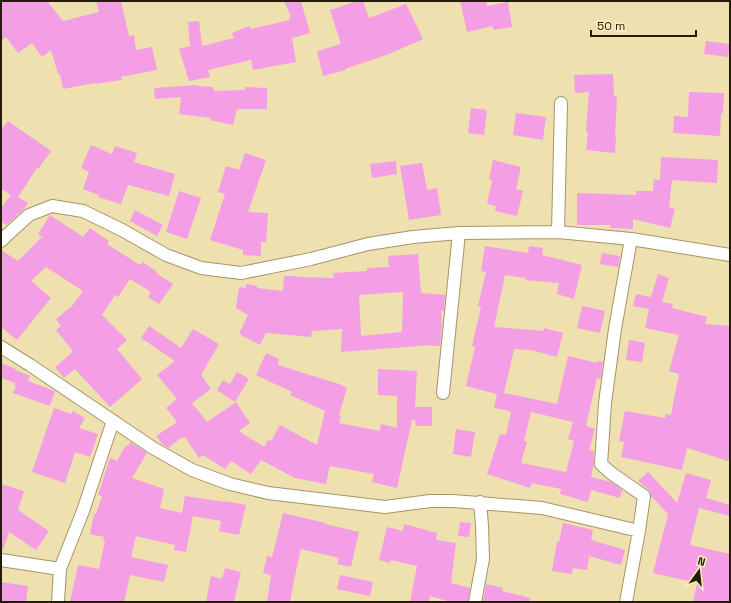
<svg xmlns="http://www.w3.org/2000/svg" width="731" height="603" font-family="'Space Grotesk',sans-serif">
<style>
.building{fill:#f39ee5;fill-rule:evenodd}
.lines{fill:none;stroke-linecap:round;stroke-linejoin:round}
.minor-casing{stroke:#a49567;stroke-width:14}
.minor{stroke:#fff;stroke-width:12}
</style>
<rect width="100%" height="100%" fill="#efe0af"/>
<path class="building" d="M1 1H47L63 21 99 12 96 1H121L129 36 134 35 136 50 152 47 157 70 121 77 122 80 95 84V83L63 89 60 74H58L51 50 42 57 32 43 18 53 6 37 1 41Z
M284 1H301L310 33 292 38 296 62 253 70 251 60 208 70 210 77 189 81 179 49 190 46 188 22 199 21 202 46 234 38 232 33 249 26 251 29 290 20 289 17 291 16Z
M358 1H363L369 18 406 4 423 39 389 54 345 69 346 70 323 76 317 51 341 44 330 10Z
M460 1H486L487 6 508 2 512 27 493 30V26L467 32Z
M706 41 730 44 728 57 704 54Z
M613 74 614 96 617 97 615 137H616L615 153 586 150 588 132 586 131 589 92 575 93 574 75Z
M197 85V86L213 87 214 91 245 90V87L267 88V109H237L233 125 210 120 211 118 179 114 181 97 155 99 154 88Z
M689 92 724 93 723 113H721L720 136 673 133 674 116 688 117Z
M471 108 487 110 484 135 468 133Z
M516 113 546 117 543 140 513 135Z
M8 121 51 151 38 169 37 168 18 197 28 203 23 210 19 214 18 213 16 217 6 225 1 221V208L11 195 1 189V130Z
M91 145 112 154 115 146 137 153 134 162 175 174 169 196 128 185 121 204 98 197 99 195 83 189 89 172 81 168Z
M245 153 266 160 248 212 268 213 266 242H261V256L243 255V250L210 240 225 194 218 192 226 166 239 170Z
M661 157 718 160 717 183 672 180 669 207 675 209 670 228 633 219V229L610 228 611 225H577V193L636 195V191H653L654 179 660 180Z
M493 160 521 167 516 189 523 191 517 216 495 211 496 206 487 204 492 180 489 179Z
M396 161 397 174 372 178 370 164Z
M422 163 427 190 437 188 441 215 409 220 400 166Z
M179 191 201 198 187 239 166 232Z
M135 210 163 225 157 236 130 221Z
M50 215 83 237 90 228 109 241 107 244 140 265 143 262 157 272 156 273 173 284 159 304 148 297 151 292 130 279 118 297 115 295 102 315 127 340 117 349 142 379 110 407 75 369 64 378 55 367 69 355 73 351 56 330 61 326 56 319 72 306 83 291 46 267 31 281 51 298 17 340 1 327V250L18 261 42 237 38 234Z
M485 246 528 253 529 246 543 248 542 255 582 265 574 299 557 294 559 283 525 280 526 278 505 275 494 327 544 331V328L563 333 557 357 531 350 514 349 504 393 557 404 568 356 597 363V361L603 362 601 379 597 378 586 426 595 429 589 450 594 451V464L591 477 611 482 622 490 620 498 591 490 588 502 560 494 561 489 532 483 530 488 487 474 500 434 506 435 511 412 507 411V410L494 408 497 394 466 386 475 347 472 346 481 307 478 306 486 272 481 271ZM531 412 573 422 568 439 574 441 566 472 521 463 527 442 524 441Z
M602 253 620 256 618 267 600 264Z
M418 254 421 293 445 295 444 311H441L442 326 440 346H432V345L341 352 342 329 312 331 311 337 266 333 260 345 239 334 248 315 236 308 239 287 246 288V284L257 286V288L283 291 284 276H297L296 277 334 278 333 273 367 271V268L389 267 388 256ZM403 292 402 332 361 336 359 295Z
M658 274 669 278 662 302 673 304 672 308 707 317 705 324 730 326V455L728 461 687 448 682 470 621 457 624 442 619 441 625 411 665 418V414L671 415 679 374 669 371 679 335 645 328 649 309 633 306 636 294 651 297Z
M582 306 605 311 600 333 577 328Z
M149 326 181 348 193 329 219 344 201 375 211 389 192 403 207 422 236 402 250 423 239 431 264 447 268 440 271 441 280 425 317 445 325 411 290 395 292 392 256 375 266 353 279 359 278 365 339 384 347 388 339 415 341 416 339 423 380 431 381 424 397 428V396L378 395V369L417 371 415 407H432V426H416L415 420H412L397 488 372 482 374 474 330 466 326 484 295 478 261 460 251 474 231 461 225 469 203 455 199 458 185 437 183 438 182 437 168 448 162 444 156 436 177 422 166 408 177 399 157 375 175 361 141 338Z
M629 340 645 343 642 362 626 360Z
M1 363 16 369 15 370 30 376 28 381 55 391 50 406 13 393 16 386 14 385 15 383 1 378Z
M237 372 249 379 235 402 217 390 223 380 230 384Z
M54 408 71 414 73 411 85 418 79 428 98 434 90 457 75 452 65 483 32 472Z
M456 429 475 432 471 457 453 454Z
M130 442 147 453 132 478 164 489 160 508 182 513 185 496 225 502V501L246 505 239 535 219 531 221 521 193 516 186 552 174 550 175 545 136 536 131 557 168 565 164 582 130 575 124 602H70L78 565 99 569 105 541 103 540 104 537 90 534 94 514H96L102 496 98 495 110 458 117 461 126 445 128 446Z
M648 472 677 503 686 473 711 480 706 498 730 505V516L699 508 690 545 730 554V602H693L697 583 653 573 668 514 651 496V493L649 490 638 481Z
M1 484 24 491 18 510 49 531 36 550 9 532 3 550 1 549Z
M283 513 325 523V524L359 532 351 567 337 564 339 558 301 549 294 580 290 602H267L271 575 263 573 267 556 272 557Z
M460 522 471 523 469 537 458 536Z
M563 523 593 530 591 540 625 550 621 565 589 556 587 570 573 568 572 574 552 571 557 541 559 542Z
M404 524 437 533 436 540 456 543 451 583 470 588 468 602H451L430 596 429 602H410L417 566 391 560 390 563 379 560 387 527 403 531Z
M225 568 241 572 234 602H206L211 576 222 579Z
M340 575 373 582 370 596 337 589Z
M1 582 28 586 26 602H1Z
M486 584 503 588 502 591 530 598 529 602H483Z"/>
<g class="lines">
<g class="minor-casing">
<path id="minor" d="M558 232 561 103
M1 241 7 235 29 215 52 206 83 211 122 230 166 255 201 268 241 273 311 259 368 244 413 237 459 233 558 232 631 239 730 255
M1 347 30 365 153 448 192 470 230 484 268 493 385 507 430 501H453L542 508 639 531
M443 393 459 233
M1 560 60 569
M58 602 60 569 83 511 113 421
M475 602 483 559 482 525 480 502
M626 602 639 531 644 496 611 473 601 464 605 403 615 329 631 239"/>
</g>
<use href="#minor" class="minor"/>
</g>
<rect width="731" height="603" fill="none" stroke="#221c09" stroke-width="4"/>
<g transform="translate(699 571) rotate(15)" stroke="#fdedbc" stroke-width="3" paint-order="stroke">
<path d="M0-3L7 15L0 10L-7 15Z" fill="#221c09"/>
<text y="-6" font-size="11" font-weight="bold" text-anchor="middle" fill="#221c09">N</text>
</g>
<path d="M591 30v6h105v-6" fill="none" stroke="#221c09" stroke-width="2"/>
<text x="597" y="30" font-size="12" fill="#221c09" stroke="#fdedbc" stroke-width="3" paint-order="stroke">50 m</text>
</svg>
